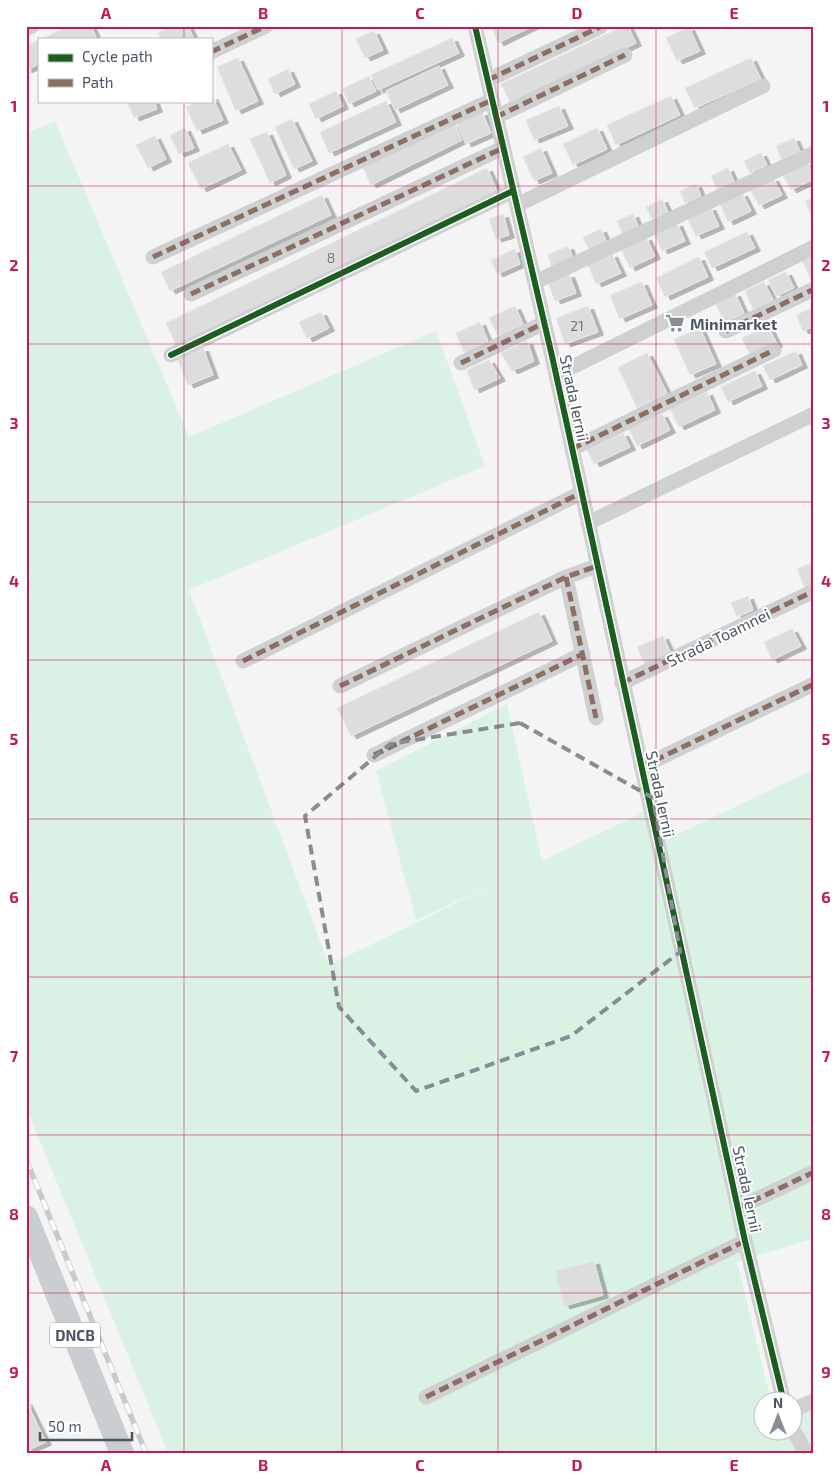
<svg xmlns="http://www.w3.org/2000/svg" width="840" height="1479" font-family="'Exo 2',sans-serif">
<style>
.green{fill:#d9f2e3}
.building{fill:#ddddde;stroke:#e5e6e7;filter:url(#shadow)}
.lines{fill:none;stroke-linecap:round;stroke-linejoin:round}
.minor{stroke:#ced0d2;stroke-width:15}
.primary{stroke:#caced1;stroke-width:24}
.rail-casing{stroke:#c9cacc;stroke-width:5.5}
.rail{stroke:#fff;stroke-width:4;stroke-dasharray:11;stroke-linecap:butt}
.quiet{stroke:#8d6e63;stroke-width:5;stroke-dasharray:10 5;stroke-linecap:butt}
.cycleway-casing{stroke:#fff;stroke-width:9}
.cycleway{stroke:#1b5e20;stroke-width:6}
.marked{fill:none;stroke:#868d94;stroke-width:4;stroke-dasharray:10 6;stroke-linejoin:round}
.grid{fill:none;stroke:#c2185b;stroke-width:1;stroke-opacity:0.55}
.labels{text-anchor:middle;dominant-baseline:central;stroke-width:4;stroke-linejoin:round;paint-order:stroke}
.number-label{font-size:14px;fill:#707881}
.shield{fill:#fff;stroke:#808990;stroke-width:1}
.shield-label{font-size:15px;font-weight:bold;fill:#4a5661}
.poi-label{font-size:16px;font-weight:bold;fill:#4a5661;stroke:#fff;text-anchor:start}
.street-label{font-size:16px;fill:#4a5661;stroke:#fff}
.neatline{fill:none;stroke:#c2185b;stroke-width:2}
.grid-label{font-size:16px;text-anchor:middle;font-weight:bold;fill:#c2185b}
</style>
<defs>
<filter id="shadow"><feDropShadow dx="5.5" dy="3" stdDeviation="0" flood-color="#0004"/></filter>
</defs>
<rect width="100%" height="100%" fill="#f4f4f4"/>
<path class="green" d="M55 121 189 437 436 331 485 466 189 590 329 965 504 880 416 920 376 771 507 704 542 861 644 812 651 847 814 769V1238L737 1262 771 1401 762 1402V1432H792L793 1416 814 1408V1453H168L26 1107V133Z"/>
<path class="building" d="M68 26H91L96 37 92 39H42Z
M172 26H188L194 39H161L158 33Z
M491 26H533L498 43Z
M624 26H628L636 43 510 102 501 84Z
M689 27 700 51 677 61 666 38Z
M374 31 383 50 365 58 356 39Z
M452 38 459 53 378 90 371 75Z
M39 40V64L26 70V46Z
M238 58 258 101 236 111 217 67Z
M751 58 761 79 695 108 685 88Z
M439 66 448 85 395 110 386 91Z
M288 69 295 84 275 94 268 79Z
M369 76 376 91 349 104 342 89Z
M336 91 343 106 316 119 309 104Z
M212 96 223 120 197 131 186 107 200 101H211Z
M671 96 680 115 616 145 607 125Z
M127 101H154L157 109 134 118Z
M386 101 396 122 329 153 320 132Z
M559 106 568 126 534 140 526 120Z
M482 112 491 133 466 144 457 124Z
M292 119 312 161 294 169 275 127Z
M454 123 462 140 371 185 363 168Z
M185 128 194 148 179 154 170 135Z
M597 128 607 149 573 165 563 144Z
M267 132 286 175 270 183 250 139Z
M155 136 166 159 148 168 136 145Z
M794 138 800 151 782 160 776 146Z
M228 144 241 170 201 189 188 163Z
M541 148 552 173 534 181 523 157Z
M761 153 767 165 750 173 744 161Z
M807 161 814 179 791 190 782 173Z
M487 168 497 191 176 345 166 323Z
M728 168 734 181 717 189 711 176Z
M773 178 782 195 759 206 750 189Z
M696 184 701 196 685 203 680 191Z
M742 193 751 211 728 222 720 204Z
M322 195 331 215 170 291 161 272Z
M814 197V220L805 201Z
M662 199 668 212 652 219 646 207Z
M710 207 719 226 696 236 687 217Z
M503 214 509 235 496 239 489 219Z
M633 214 638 226 623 234 617 221Z
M677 223 685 241 662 251 654 233Z
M601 229 607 243 589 250 583 237Z
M747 232 755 248 712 268 704 252Z
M646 237 655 256 630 268 621 249Z
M568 246 574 260 552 269 548 255Z
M515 249 520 264 497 274 491 260Z
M612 254 621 273 596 284 588 265Z
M814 256V279L811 280 802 261Z
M699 257 708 277 665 297 656 278Z
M786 272 794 288 777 296 768 280Z
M569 274 576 293 555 301 548 283Z
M642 282 652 305 620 319 610 295Z
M764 282 773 300 753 309 745 291Z
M735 293 744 313 725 322 715 303Z
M515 306 523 324 498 336 489 318Z
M588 306 598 332 565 344 556 318Z
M814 307V326L803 331 796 315Z
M321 312 329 328 307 339 299 322Z
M480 322 488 341 464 352 456 333Z
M768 326 777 344 751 357 742 338Z
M700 328 716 364 690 375 674 339Z
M527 341 534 361 512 371 501 353Z
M203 348 213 375 188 385 177 358Z
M796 351 802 365 770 380 763 366Z
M647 353 667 393 637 408 618 367Z
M489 360 500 378 474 390 467 370Z
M755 371 762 386 728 402 721 387Z
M707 392 715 410 679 427 670 409Z
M662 414 670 430 637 446 629 429Z
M623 433 630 447 594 464 587 450Z
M814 562V584L805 588 797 569Z
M748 596 753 610 737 617 731 603Z
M539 612 552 641 351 736 337 708Z
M792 629 801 646 772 660 764 642Z
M663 636 671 654 645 665 637 647Z
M594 1261 603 1295 564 1306 555 1271Z
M26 1401 46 1442 26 1451Z"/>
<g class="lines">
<path class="minor" d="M475 26 552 356 745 1241 784 1402
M26 29 32 26
M211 52 266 26
M488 80 600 27
M496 117 625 55
M517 205 763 86
M153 257 492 100
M535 282 814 153
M191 294 503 148
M726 331 814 289
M171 355 513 191
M461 363 544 323
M556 375 814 247
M572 449 774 350
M588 523 814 414
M566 577 596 718
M243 661 581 493
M622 683 814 591
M340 686 566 577 597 566
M374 755 583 654
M641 767 814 684
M738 1208 814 1172
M426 1397 745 1241
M792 1410 814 1401
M792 1428 806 1453"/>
<path class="primary" d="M26 1217 122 1453"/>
<g class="rail-casing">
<path id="rail" d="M26 1159 146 1453"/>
</g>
<use href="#rail" class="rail"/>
<path class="quiet" d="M211 52 266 26
M488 80 600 27
M496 117 625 55
M153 257 492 100
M191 294 503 148
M726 331 814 289
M461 363 544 323
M572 449 774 350
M566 577 596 718
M243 661 581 493
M622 683 814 591
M340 686 566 577 597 566
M374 755 583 654
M641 767 814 684
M738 1208 814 1172
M426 1397 745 1241"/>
<g class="cycleway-casing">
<path id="cycleway" d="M475 26 552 356 745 1241 784 1402
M171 355 513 191"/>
</g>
<use href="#cycleway" class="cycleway"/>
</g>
<path class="marked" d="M520 723 653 798 680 952 571 1036 416 1091 339 1007 305 816 390 744Z"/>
<path class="grid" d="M184 26V39M342 26V1453M498 26V1453M656 26V1453M184 101V1453M26 186H814M26 344H814M26 502H814M26 660H814M26 819H814M26 977H814M26 1135H814M26 1293H814"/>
<defs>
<g id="supermarket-bare" transform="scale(1.5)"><path d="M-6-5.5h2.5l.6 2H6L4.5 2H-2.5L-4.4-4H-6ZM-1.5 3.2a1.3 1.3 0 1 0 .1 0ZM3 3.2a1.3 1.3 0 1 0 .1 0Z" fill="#868d94" stroke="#fff" stroke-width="2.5" paint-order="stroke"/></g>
</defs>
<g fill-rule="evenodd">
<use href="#supermarket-bare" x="675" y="323"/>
</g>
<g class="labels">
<g class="number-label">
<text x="331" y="257">8</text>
<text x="577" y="325">21</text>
</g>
<rect class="shield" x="50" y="1322.5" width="50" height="25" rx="4"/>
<g class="shield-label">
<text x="75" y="1335">DNCB</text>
</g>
<g class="poi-label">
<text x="690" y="323">Minimarket</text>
</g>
<g class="street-label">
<text transform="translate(575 398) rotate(78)">Strada Iernii</text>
<text transform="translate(718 637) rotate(-26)">Strada Toamnei</text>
<text transform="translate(661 794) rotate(78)">Strada Iernii</text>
<text transform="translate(748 1189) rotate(78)">Strada Iernii</text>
</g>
</g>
<rect width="840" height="1479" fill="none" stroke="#ffffff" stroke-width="55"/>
<rect x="38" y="38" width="175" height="65" fill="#ffffff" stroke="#b7bbc0"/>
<rect x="48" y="54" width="25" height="8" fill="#1b5e20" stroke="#b7bbc0"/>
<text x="82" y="62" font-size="15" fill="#4a5661">Cycle path</text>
<rect x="48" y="79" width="25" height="8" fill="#8d6e63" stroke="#b7bbc0"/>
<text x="82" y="88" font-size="15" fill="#4a5661">Path</text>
<g transform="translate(778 1416)"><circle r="24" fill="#ffffff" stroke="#b7bbc0"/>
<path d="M0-4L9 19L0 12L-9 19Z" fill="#868d94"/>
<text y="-8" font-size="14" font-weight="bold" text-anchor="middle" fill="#4a5661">N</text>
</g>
<path d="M40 1432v8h92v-8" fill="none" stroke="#4a5661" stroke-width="2.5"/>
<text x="48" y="1432" font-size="15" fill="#4a5661" stroke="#ffffff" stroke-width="4" paint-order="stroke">50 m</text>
<rect x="28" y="28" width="784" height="1424" class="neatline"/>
<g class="grid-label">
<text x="106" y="19">A</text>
<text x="263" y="19">B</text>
<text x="420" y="19">C</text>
<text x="577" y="19">D</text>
<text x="734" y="19">E</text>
<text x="14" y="112">1</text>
<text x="826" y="112">1</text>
<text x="14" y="271">2</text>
<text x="826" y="271">2</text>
<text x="14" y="429">3</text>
<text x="826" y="429">3</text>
<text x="14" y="587">4</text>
<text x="826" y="587">4</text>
<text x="14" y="745">5</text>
<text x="826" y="745">5</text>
<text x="14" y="903">6</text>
<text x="826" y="903">6</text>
<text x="14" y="1062">7</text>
<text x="826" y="1062">7</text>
<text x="14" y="1220">8</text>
<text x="826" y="1220">8</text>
<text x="14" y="1378">9</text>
<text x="826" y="1378">9</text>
<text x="106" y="1471">A</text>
<text x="263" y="1471">B</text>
<text x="420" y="1471">C</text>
<text x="577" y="1471">D</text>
<text x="734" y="1471">E</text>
</g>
</svg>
